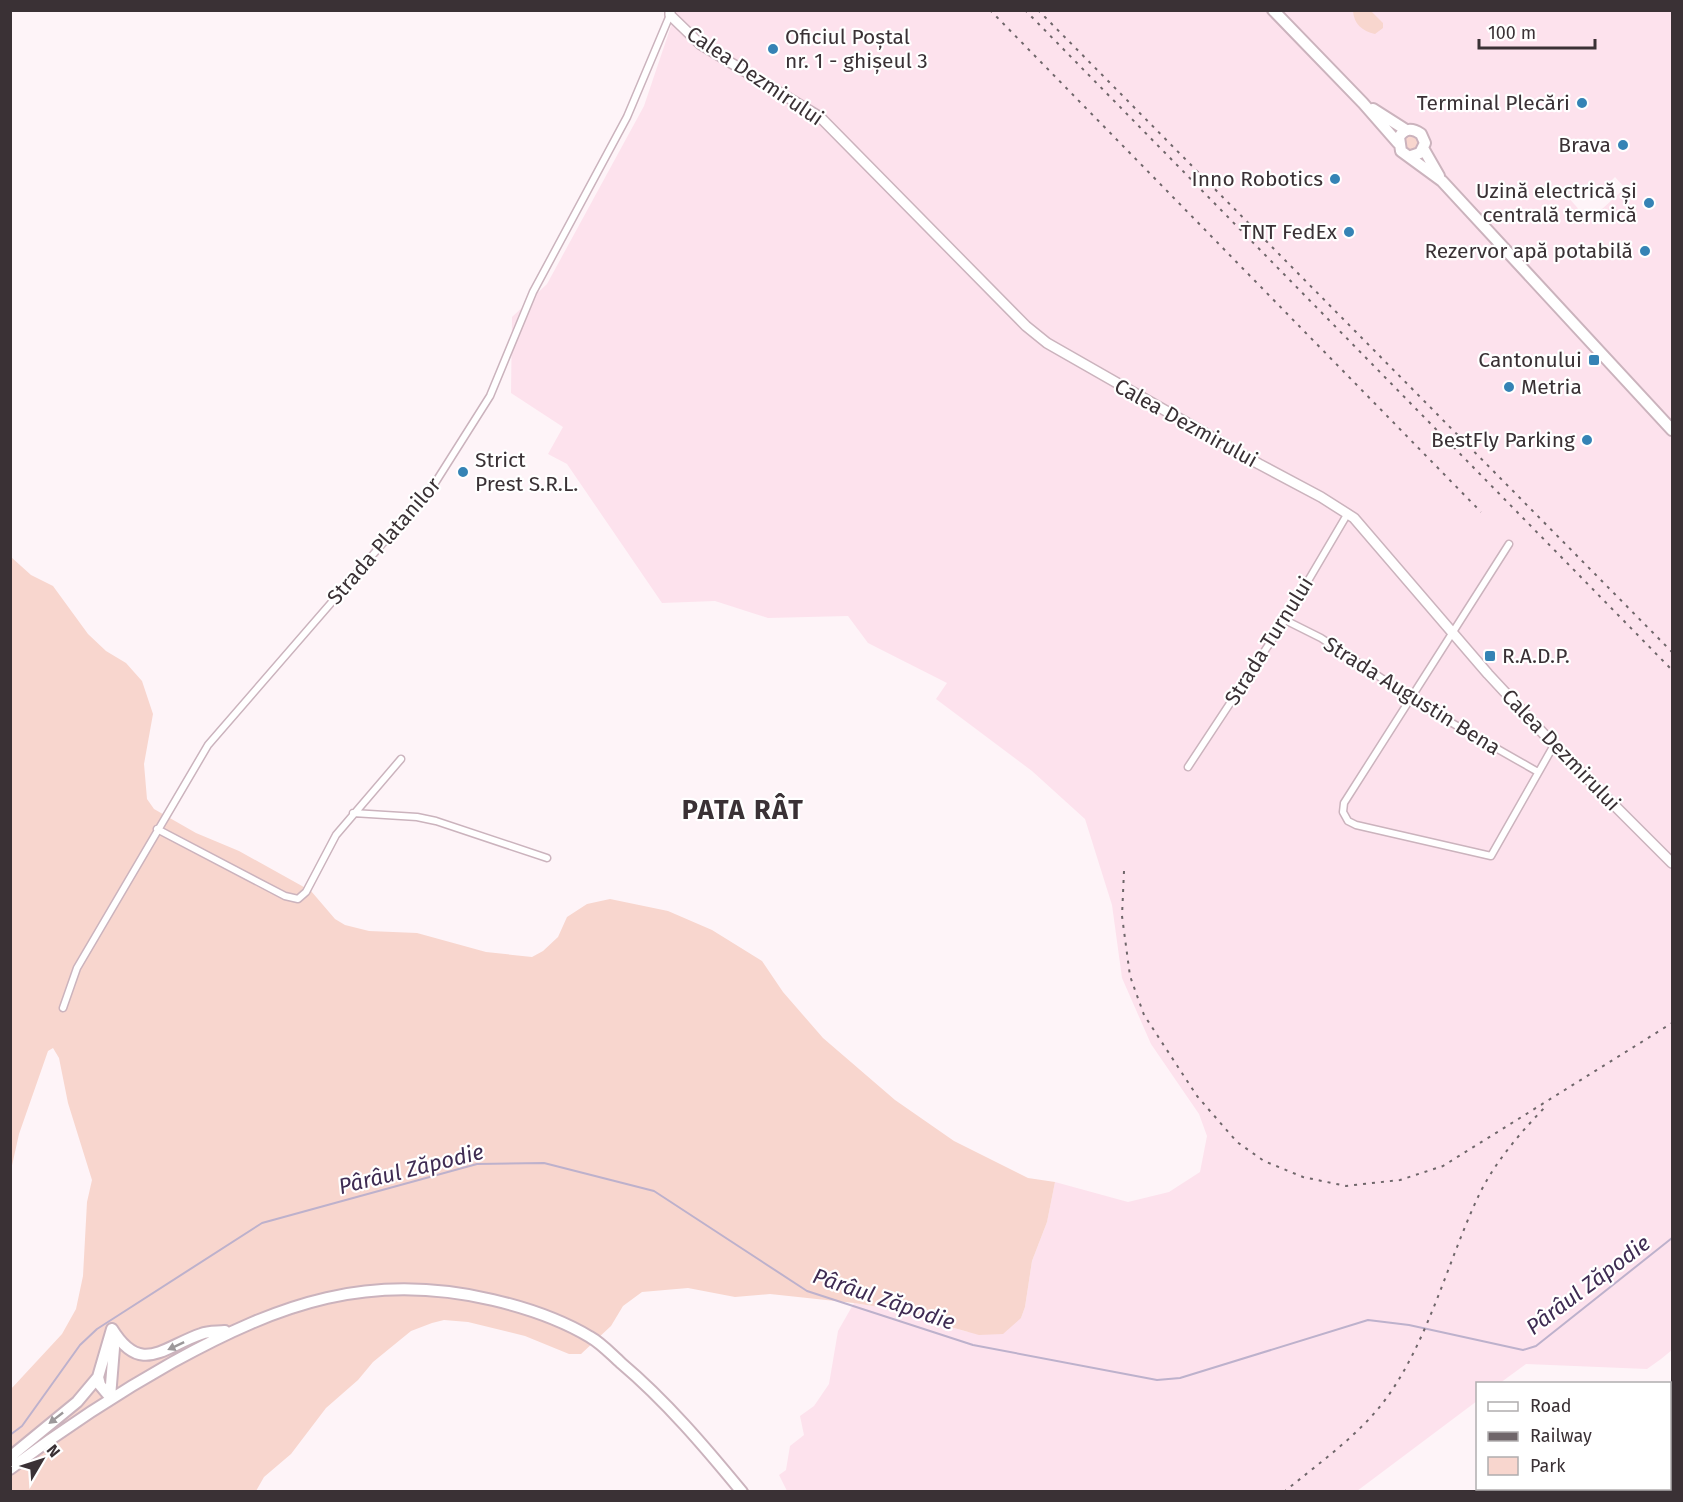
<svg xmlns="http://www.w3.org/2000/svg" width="1683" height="1502" font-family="'Fira Sans',sans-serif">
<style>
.built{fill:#fde2ed;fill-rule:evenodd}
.green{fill:#f8d6ce}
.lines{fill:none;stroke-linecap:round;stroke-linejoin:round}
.stream{stroke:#bdb1cc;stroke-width:2}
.minor-casing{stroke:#cbb3bd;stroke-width:9}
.secondary-casing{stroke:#cbb3bd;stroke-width:12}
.primary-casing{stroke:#cbb3bd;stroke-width:14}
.trunk-casing{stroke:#cbb3bd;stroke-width:14}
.minor{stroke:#fff;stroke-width:6}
.secondary{stroke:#fff;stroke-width:9}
.primary{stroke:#fff;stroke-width:10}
.trunk{stroke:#fff;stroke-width:10}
.rail{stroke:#6f666a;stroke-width:2;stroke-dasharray:3 6;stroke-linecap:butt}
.oneway{fill:#9c989a}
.poi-dot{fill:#3583b5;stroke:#fff;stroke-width:2}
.labels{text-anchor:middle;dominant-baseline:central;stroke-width:4.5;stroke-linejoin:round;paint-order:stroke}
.poi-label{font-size:21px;fill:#3a3135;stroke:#fff;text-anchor:end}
.street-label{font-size:21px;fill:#3a3135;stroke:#fff}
.water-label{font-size:22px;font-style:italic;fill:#3e2b52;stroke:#fff}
.district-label{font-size:27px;font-weight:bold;letter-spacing:1.5px;fill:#3a3135;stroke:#fff}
</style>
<rect width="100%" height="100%" fill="#fef4f8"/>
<path class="built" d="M676 11H1672V1350L1661 1359 1647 1369 1526 1364 1500 1383 1478 1384 1477 1401 1357 1491H787L779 1475 786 1470 790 1446 804 1435 800 1416 814 1406 829 1384 838 1331 854 1303 879 1307 968 1332 1021 1318 1025 1307 1032 1261 1047 1222 1055 1182 1128 1202 1169 1192 1200 1172 1207 1136 1199 1114 1151 1044 1122 978 1112 905 1085 819 1032 771 936 699 947 683 868 643 848 616 768 618 715 601 662 603 567 464 548 454 563 427 511 393 512 317 547 284 644 106ZM1615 177 1625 188 1589 221 1568 197 1585 184 1606 186Z"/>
<path class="green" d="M1353 11H1371L1383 23V28L1375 34C1362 31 1354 24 1353 11Z
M1413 133 1421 142 1415 152 1405 150 1402 138Z
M11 557 31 575 53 586 88 634 106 651 126 663 142 681 153 714 144 764 147 799 154 809 196 833 239 851 311 891 335 919 345 925 369 931 417 933 486 952 532 957 543 951 558 937 567 917 587 904 610 899 668 911 712 930 762 961 783 992 823 1038 895 1100 954 1141 1028 1178 1055 1182 1047 1222 1032 1261 1025 1307 1021 1318 1003 1334 979 1335 879 1307 854 1303 770 1294 735 1297 688 1288 642 1292 623 1306 611 1326 581 1354H569L525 1336 468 1322 444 1320 432 1323 411 1331 373 1362 358 1380 326 1408 291 1454 264 1477 256 1491 11 1492V1389L62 1334 76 1309 83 1276 87 1202 92 1180 68 1103 59 1058 53 1048 48 1051 19 1134 11 1170Z"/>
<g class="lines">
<path class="stream" d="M10 1435 22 1426 80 1345 97 1329 262 1223 477 1164 544 1163 654 1191 807 1291 973 1345 1157 1380 1180 1378 1368 1320 1409 1325 1523 1350 1536 1346 1672 1238"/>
<g class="minor-casing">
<path id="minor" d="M1509 544 1344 803 1343 812 1348 821 1356 825 1491 856 1554 745
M1285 620 1321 638 1431 711 1538 772
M1188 767 1285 620 1348 513
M353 813 417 817 436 821 547 858
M157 829 285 896 298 899 306 892 336 835 401 759
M63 1008 77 968 208 745 435 483 490 396 533 292 627 117 670 15"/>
</g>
<g class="secondary-casing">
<path id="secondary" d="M670 10V15L700 44 820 117 1026 326 1047 343 1259 464 1321 497 1354 518 1488 674 1554 745 1672 863"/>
</g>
<g class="primary-casing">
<path id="primary" d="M1273 10 1363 103 1398 143
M1373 109 1406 130
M1423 148 1439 176
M1411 156 1420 153 1425 143 1421 134C1412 128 1405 128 1399 137L1401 151 1442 181 1672 430"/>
</g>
<g class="trunk-casing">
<path id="trunk" d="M112 1329C141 1376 163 1347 201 1334 209 1331 217 1332 225 1331
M110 1397 100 1385 98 1377 112 1329
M110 1397 114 1348 113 1332
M10 1457 77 1402 98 1377
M10 1469C63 1429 116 1394 173 1362 280 1303 370 1271 493 1300 527 1308 560 1319 590 1337 601 1343 611 1354 621 1363 666 1401 705 1447 742 1492"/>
</g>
<use href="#minor" class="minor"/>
<use href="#secondary" class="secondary"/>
<use href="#primary" class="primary"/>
<use href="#trunk" class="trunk"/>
<path class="rail" d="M990 10 1481 512
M1025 10 1672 670
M1038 10 1672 652
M1124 871 1122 916 1130 976 1144 1015 1197 1096 1237 1142 1264 1161 1303 1177 1346 1186 1400 1180 1443 1166 1672 1023
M1284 1492C1320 1462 1361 1434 1388 1396 1429 1338 1448 1261 1478 1197 1494 1163 1520 1133 1546 1106"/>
</g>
<defs><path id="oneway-solid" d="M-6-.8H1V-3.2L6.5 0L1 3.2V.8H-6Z" transform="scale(1.5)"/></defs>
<g class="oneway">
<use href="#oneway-solid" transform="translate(176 1346) rotate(155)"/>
<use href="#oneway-solid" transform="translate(56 1418) rotate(142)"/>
</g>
<g class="poi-dot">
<circle cx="773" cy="49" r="6"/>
<circle cx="1582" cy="103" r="6"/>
<circle cx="1623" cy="145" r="6"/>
<circle cx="1335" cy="179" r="6"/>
<circle cx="1649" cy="203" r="6"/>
<circle cx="1349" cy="232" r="6"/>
<circle cx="1645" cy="251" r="6"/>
<rect x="1588" y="354" width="12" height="12" rx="3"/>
<circle cx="1509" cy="387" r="6"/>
<circle cx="1587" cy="440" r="6"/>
<circle cx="463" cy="472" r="6"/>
<rect x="1484" y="650" width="12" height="12" rx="3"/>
</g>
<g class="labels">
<g class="poi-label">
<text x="785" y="37" text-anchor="start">Oficiul Poștal<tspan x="785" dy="24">nr. 1 - ghișeul 3</tspan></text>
<text x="1570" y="103">Terminal Plecări</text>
<text x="1611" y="145">Brava</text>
<text x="1323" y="179">Inno Robotics</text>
<text x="1637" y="191">Uzină electrică și<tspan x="1637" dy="24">centrală termică</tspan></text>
<text x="1337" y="232">TNT FedEx</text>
<text x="1633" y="251">Rezervor apă potabilă</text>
<text x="1582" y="360">Cantonului</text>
<text x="1521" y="387" text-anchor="start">Metria</text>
<text x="1575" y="440">BestFly Parking</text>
<text x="475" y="460" text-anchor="start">Strict<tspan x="475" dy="24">Prest S.R.L.</tspan></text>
<text x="1502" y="656" text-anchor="start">R.A.D.P.</text>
</g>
<g class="street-label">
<text transform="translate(755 76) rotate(34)">Calea Dezmirului</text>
<text transform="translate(1186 423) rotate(29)">Calea Dezmirului</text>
<text transform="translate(384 541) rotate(-49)">Strada Platanilor</text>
<text transform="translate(1269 641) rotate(-58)">Strada Turnului</text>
<text transform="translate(1412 696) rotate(32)">Strada Augustin Bena</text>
<text transform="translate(1561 750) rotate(46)">Calea Dezmirului</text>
</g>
<g class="water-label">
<text transform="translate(411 1169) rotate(-14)">Pârâul Zăpodie</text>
<text transform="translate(1588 1285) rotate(-37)">Pârâul Zăpodie</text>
<text transform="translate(884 1299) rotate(19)">Pârâul Zăpodie</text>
</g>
<g class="district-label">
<text x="743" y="810">PATA RÂT</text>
</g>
</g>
<rect width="1683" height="1502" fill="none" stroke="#3a3135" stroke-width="24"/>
<rect x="1476" y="1382" width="195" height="108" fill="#ffffff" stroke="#b0adae" stroke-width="1.5"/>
<rect x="1488" y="1402" width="30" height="9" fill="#ffffff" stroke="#b0adae" stroke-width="1.5"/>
<text x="1530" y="1412" font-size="18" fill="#3a3135">Road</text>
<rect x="1488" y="1432" width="30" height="9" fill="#6f666a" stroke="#b0adae" stroke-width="1.5"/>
<text x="1530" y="1442" font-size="18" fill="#3a3135">Railway</text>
<rect x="1488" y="1457" width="30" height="18" fill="#f8d6ce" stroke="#b0adae" stroke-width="1.5"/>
<text x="1530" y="1472" font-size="18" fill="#3a3135">Park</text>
<g transform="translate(42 1460) rotate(51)" stroke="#ffffff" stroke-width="4.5" paint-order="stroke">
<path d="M0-4.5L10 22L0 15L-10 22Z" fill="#3a3135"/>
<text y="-9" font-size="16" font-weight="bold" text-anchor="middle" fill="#3a3135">N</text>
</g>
<path d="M1479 39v9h116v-9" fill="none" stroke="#3a3135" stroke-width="3"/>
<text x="1488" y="39" font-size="18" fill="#3a3135" stroke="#ffffff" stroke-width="4.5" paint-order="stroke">100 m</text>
</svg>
